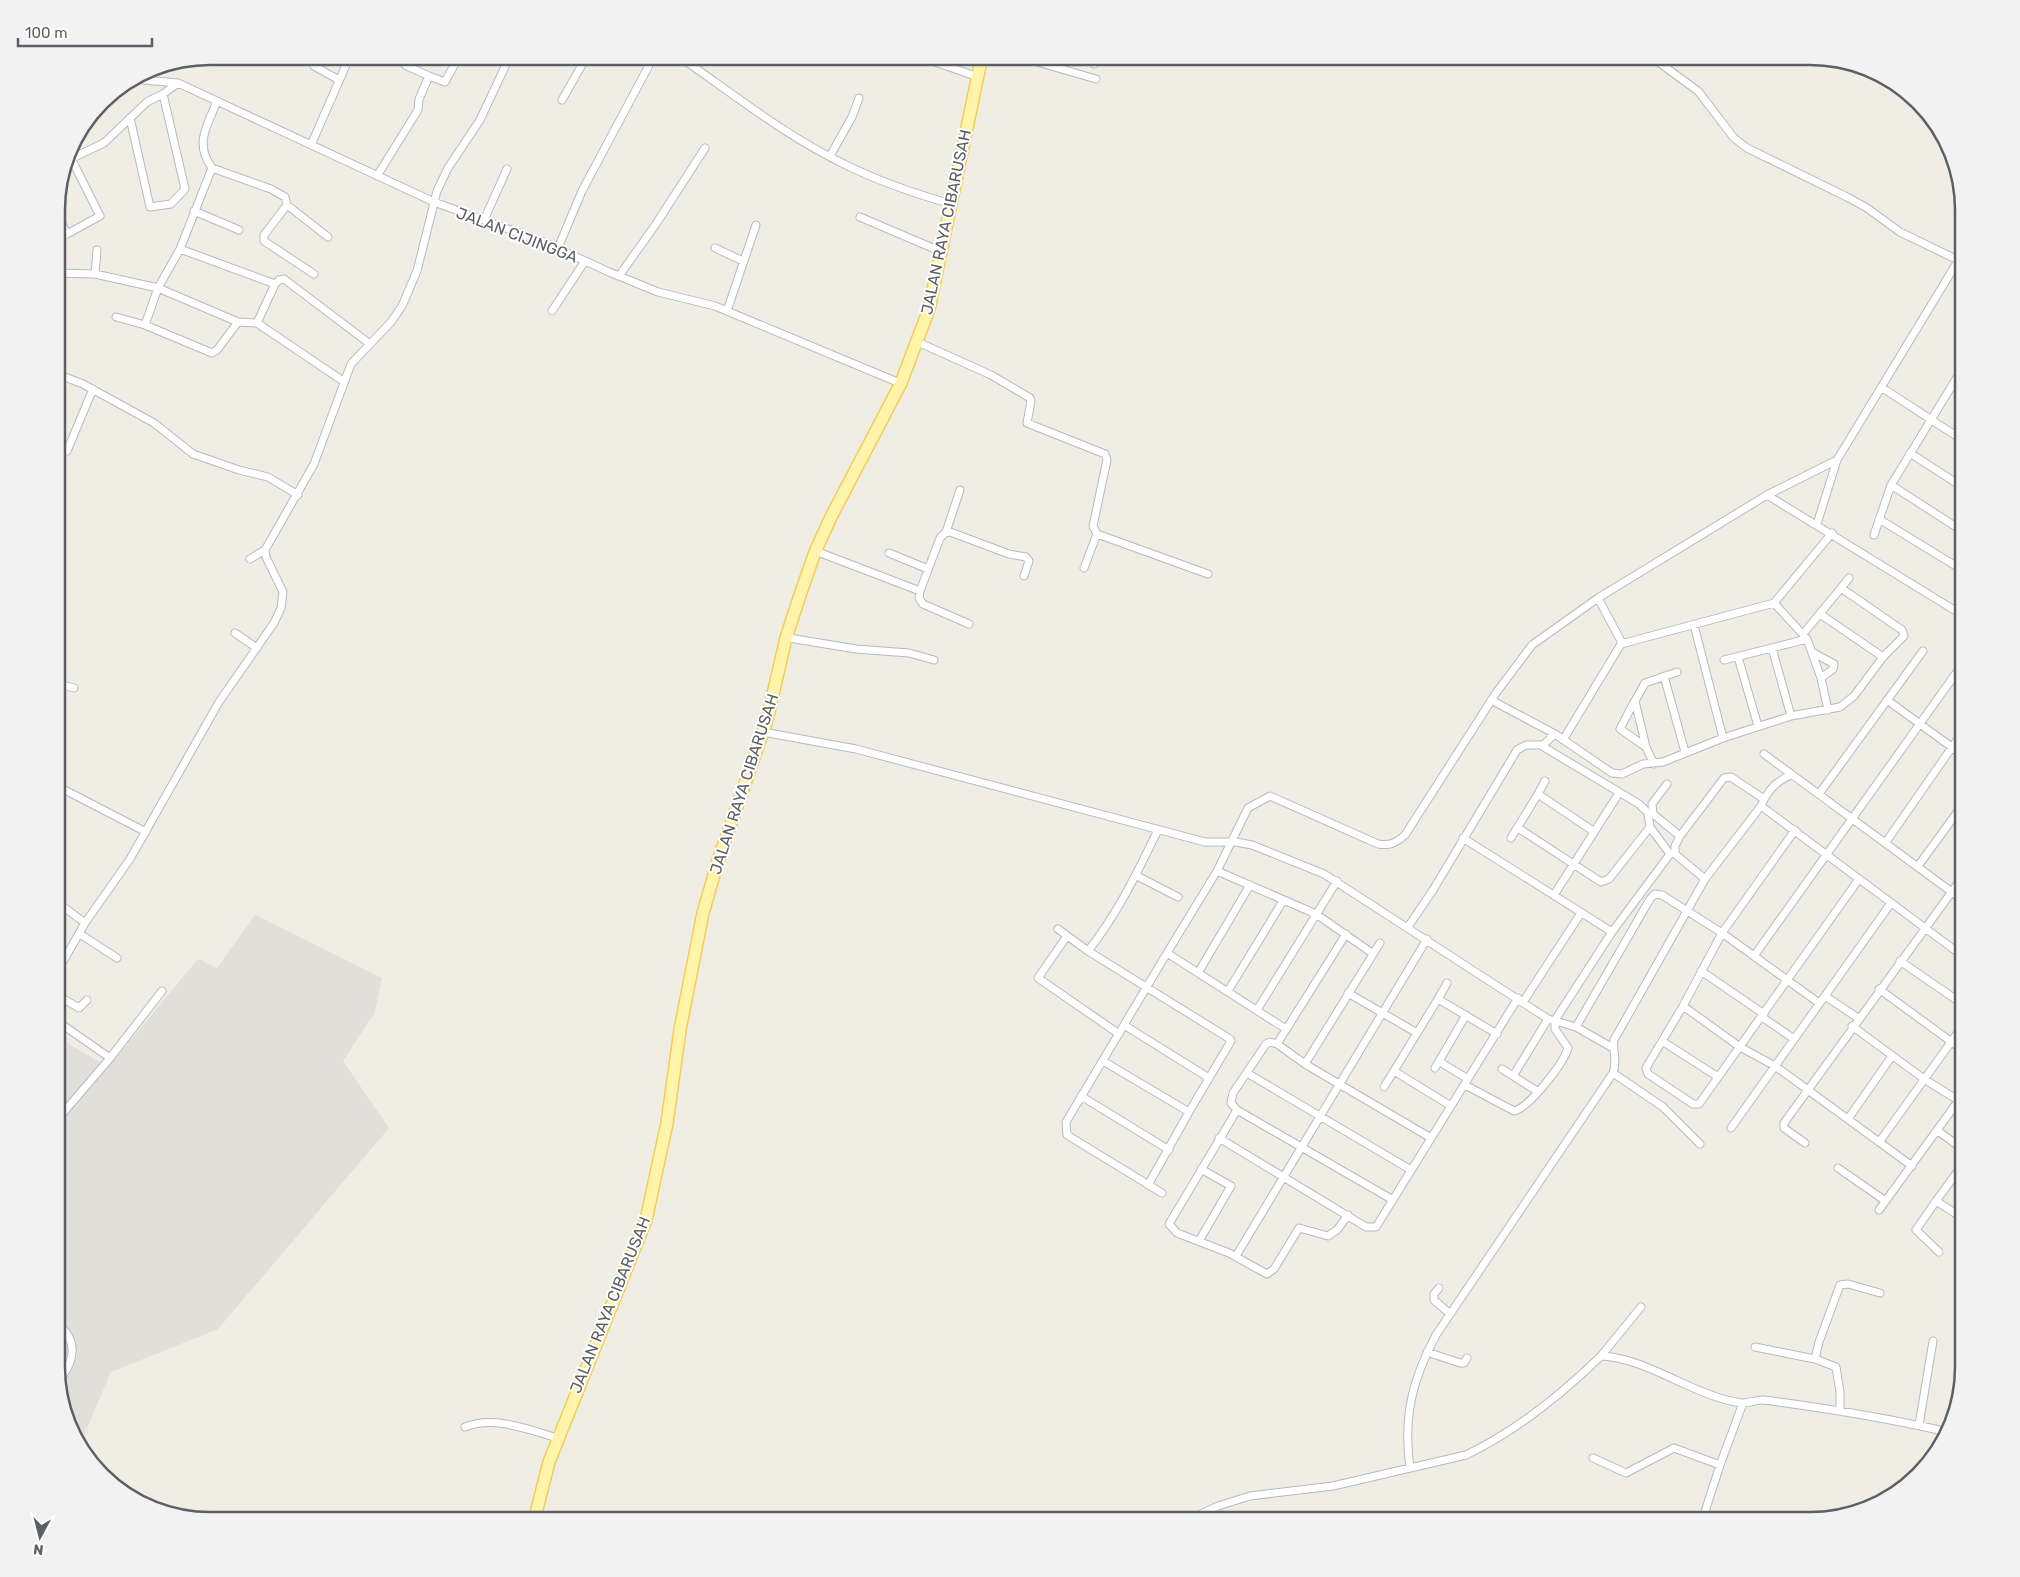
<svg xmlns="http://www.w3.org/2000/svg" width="2020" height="1577" font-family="Rubik,sans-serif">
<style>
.industrial{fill:#e0dfd9}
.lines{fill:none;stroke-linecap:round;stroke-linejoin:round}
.minor-casing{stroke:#b7babe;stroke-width:9}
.primary-casing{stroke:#f4cd59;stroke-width:14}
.minor{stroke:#fff;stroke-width:7}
.primary{stroke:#fff4a9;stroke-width:11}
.labels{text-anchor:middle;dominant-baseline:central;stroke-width:4;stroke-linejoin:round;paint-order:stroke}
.street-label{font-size:16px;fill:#5c6065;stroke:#fff}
.rim{fill:none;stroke:#5c6065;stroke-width:2.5}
</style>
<rect width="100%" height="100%" fill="#efede4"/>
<path class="industrial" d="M255 915 382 978 375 1012 343 1061 389 1128 218 1329 111 1372 80 1445 72 1435 57 1377V1037L108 1067 198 959 217 968Z"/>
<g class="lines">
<g class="minor-casing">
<path id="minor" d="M318 56 314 66 339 80
M659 56 681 61 689 56
M918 56 978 77
M1017 56 1096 79
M1650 56 1698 91 1734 138 1747 148 1849 198 1867 208 1900 232 1964 263
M684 60C737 97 789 138 848 166 881 182 916 194 951 204
M220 61 222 56
M1094 64 1095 56
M429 76 445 82 459 56
M137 77 143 80 178 83 434 202 544 242 609 272 658 292 715 306 902 384
M562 100 587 56
M130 118 150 207 171 204 185 189 163 94
M311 145 350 56
M830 156 852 117 859 98
M66 161 104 143 147 102 163 94 178 83
M212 168 271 189 285 197 287 205 264 235V241L314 274
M377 176 418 110 419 99 429 76 405 65
M287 205 328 237
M194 211 239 230
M57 214 67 234 100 216 71 158
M860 217 942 252
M484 220 507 169
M558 248 582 191 654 56
M715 248 743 261
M180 249 275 284 279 280 284 279 370 344
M57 273 95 274 158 288 238 322 257 323 343 381
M95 274 97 250
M619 276 656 224 705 148
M552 311 585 261
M727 311 756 225
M116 317 145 325 212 353 217 350 238 322
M257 323 275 284
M145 325 158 288 180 249 212 168C194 143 207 127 217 101
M920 343 991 375 1030 398 1031 401 1027 423 1105 454 1107 460 1093 526 1097 534 1208 574
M57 374 83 384 154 423 193 454 239 470 268 477 298 495
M1881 387 1964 441
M67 451 93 389
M1910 453 1964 488
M1891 485 1964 532
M1767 495 1964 616
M1879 519 1964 571
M1817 524 1837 460 1964 251
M946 532 960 490
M1874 535 1891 485 1964 366
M818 552 920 591 940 538 945 533 950 532 1009 554 1026 557 1029 561 1024 576
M889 553 928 569
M250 559 265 550
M1084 568 1097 534
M1841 588 1849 578
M920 591 919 598 923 604 969 624
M1598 598 1622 643
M1774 603 1807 639 1821 678 1828 710
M1820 614 1883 657
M1694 625 1723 738
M235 633 257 648
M789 638 856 649 909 653 934 660
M1772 648 1791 716
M1812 652 1834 664 1833 669 1821 678
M1738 657 1758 726
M1724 660 1807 639
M1664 676 1685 752
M57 694 62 685 74 688
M1491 700 1555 734 1612 773 1622 774 1643 764 1663 762 1723 738 1791 716 1840 707 1854 696 1883 657 1904 636 1902 630 1841 588 1803 634
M1887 700 1964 756
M1634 702 1620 729 1646 747
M763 732 856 749 1205 842H1236L1252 845 1324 874 1548 1019 1576 1027
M1563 740 1621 644 1774 603 1832 533
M1542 746 1639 804 1648 813 1650 827
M1764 754 1964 901
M1654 764 1646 747 1635 701 1645 683 1677 672
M1667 784 1652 804 1653 814 1680 836 1675 846V854L1705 879
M57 786 146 832
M1538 794 1545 781
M1819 794 1923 651
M1761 806 1964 957
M1795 830 1722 933 1683 1006 1646 1068 1648 1074 1693 1104H1699L1859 879
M1680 836 1724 778 1731 777 1764 799
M1463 838 1612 932
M1511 838 1538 794 1593 831
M1886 842 1964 730
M1918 866 1964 803
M1217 871 1316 914 1372 953
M1137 876 1178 897
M1554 895 1619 793
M57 902 85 923
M1408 927 1433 890 1517 750 1526 745H1543L1555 734
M1058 929 1088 951 1230 1039 1231 1041 1189 1112
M80 934 117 958
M1067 936 1038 978 1119 1034
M1088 951C1118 913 1137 873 1158 830
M1754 956 1964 662
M1900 961 1964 1005
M1701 971 1764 1014
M57 972 85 923 130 859 219 702 274 623 281 608 283 592 266 557 265 550 314 464 351 364 391 322 402 306 417 271 437 191 448 168 480 120 510 56
M1198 973 1250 885
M1879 989 1964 1051
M1228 991 1283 901
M1348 993 1417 1033
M57 995 79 1008 87 1000
M1825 996 1858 1018
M1438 999 1447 983
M1523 1002 1581 913
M1683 1006 1740 1047 1775 1066 1912 1166
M1257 1010 1337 881
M1762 1017 1794 1039
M57 1021 110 1058 162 991
M1124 1025 1209 1078
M1852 1026 1924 1079 1964 1104
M1286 1029 1167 953 1217 871 1248 808 1270 796 1378 844C1390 846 1396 843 1405 835L1496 693 1532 645 1598 598 1767 495 1837 460
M1662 1041 1718 1077
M1277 1044 1346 934
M1613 1048 1576 1027 1650 899 1655 894 1662 895 1722 933 1819 1003
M1103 1061 1189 1112 1148 1185
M1440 1062 1468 1079
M1305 1064 1380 943
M1435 1068 1466 1015
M1502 1069 1537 1091
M1394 1071 1451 1106
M1247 1073 1411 1170
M1613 1073 1663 1107 1700 1144
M1513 1076 1548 1019
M1465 1085 1514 1111C1528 1109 1564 1063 1568 1048L1555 1029V1020L1612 932 1670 854 1650 827 1609 879 1601 882 1518 828
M1384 1087 1438 999 1497 1034
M1081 1096 1169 1150
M1237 1110 1393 1200
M1848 1119 1892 1056
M57 1120 111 1057
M1731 1128 1891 903
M1938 1131 1964 1150
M1219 1138 1366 1227H1376L1518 998
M1880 1141 1964 1024
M1805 1143 1784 1128V1123L1964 875
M1964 1163 1936 1201 1964 1219
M1838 1168 1884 1200
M1162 1193 1067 1135 1066 1122 1167 953
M1936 1201 1916 1230 1939 1252
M1879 1210 1964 1093
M1348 1215 1337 1230 1328 1236 1299 1228 1274 1269 1267 1274 1229 1253 1177 1233 1169 1224 1237 1110 1231 1103 1233 1093 1266 1044 1270 1042 1277 1044 1305 1064 1431 1138
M1199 1241 1231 1186 1201 1169
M1236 1256 1427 939
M1439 1288 1434 1294V1300L1450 1314
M57 1323C79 1341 75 1361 58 1382
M1755 1347 1815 1359 1836 1367 1840 1392V1410
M1427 1352 1460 1363H1464L1467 1358
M1601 1356 1641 1307
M1815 1359 1819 1342 1840 1285 1848 1284 1880 1293
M1919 1425 1933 1341
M465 1427C494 1415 529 1430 558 1438
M1593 1458 1626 1473 1674 1448 1720 1465
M1410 1468C1403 1417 1412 1380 1436 1335L1613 1073C1618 1061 1612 1052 1614 1040L1705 879 1761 806C1767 791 1777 780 1792 775
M1186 1521 1218 1506 1250 1496 1333 1486 1466 1455C1516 1431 1562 1394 1601 1356 1648 1358 1693 1396 1741 1403 1749 1404 1756 1399 1764 1400 1825 1408 1887 1418 1948 1432
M1702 1521 1720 1465 1743 1403"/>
</g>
<g class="primary-casing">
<path id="primary" d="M534 1521 549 1462 646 1220 667 1123 680 1030 703 913 718 861 767 720 786 638 799 598 815 552 831 517 901 383 929 309 982 56"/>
</g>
<use href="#minor" class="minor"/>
<use href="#primary" class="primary"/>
</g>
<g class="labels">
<g class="street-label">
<text transform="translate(946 222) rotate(-78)">JALAN RAYA CIBARUSAH</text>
<text transform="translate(517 235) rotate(21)">JALAN CIJINGGA</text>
<text transform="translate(744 784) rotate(-72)">JALAN RAYA CIBARUSAH</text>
<text transform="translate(610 1305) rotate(-68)">JALAN RAYA CIBARUSAH</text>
</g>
</g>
<path d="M0 0H2020V1577H0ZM210 65H1810A145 145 0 0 1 1955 210V1367A145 145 0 0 1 1810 1512H210A145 145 0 0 1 65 1367V210A145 145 0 0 1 210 65Z" fill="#f2f2f3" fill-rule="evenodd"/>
<path class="rim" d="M210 65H1810A145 145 0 0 1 1955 210V1367A145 145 0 0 1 1810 1512H210A145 145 0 0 1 65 1367V210A145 145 0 0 1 210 65Z"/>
<g transform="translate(40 1537) rotate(187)" stroke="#ffffff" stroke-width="4" paint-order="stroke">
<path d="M0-4L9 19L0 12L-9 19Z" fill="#5c6065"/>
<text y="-8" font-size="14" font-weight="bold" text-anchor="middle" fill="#5c6065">N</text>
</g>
<path d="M18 38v8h134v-8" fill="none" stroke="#5c6065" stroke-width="2.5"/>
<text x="25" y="38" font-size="15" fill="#5c6065" stroke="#ffffff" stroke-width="4" paint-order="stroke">100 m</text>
</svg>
